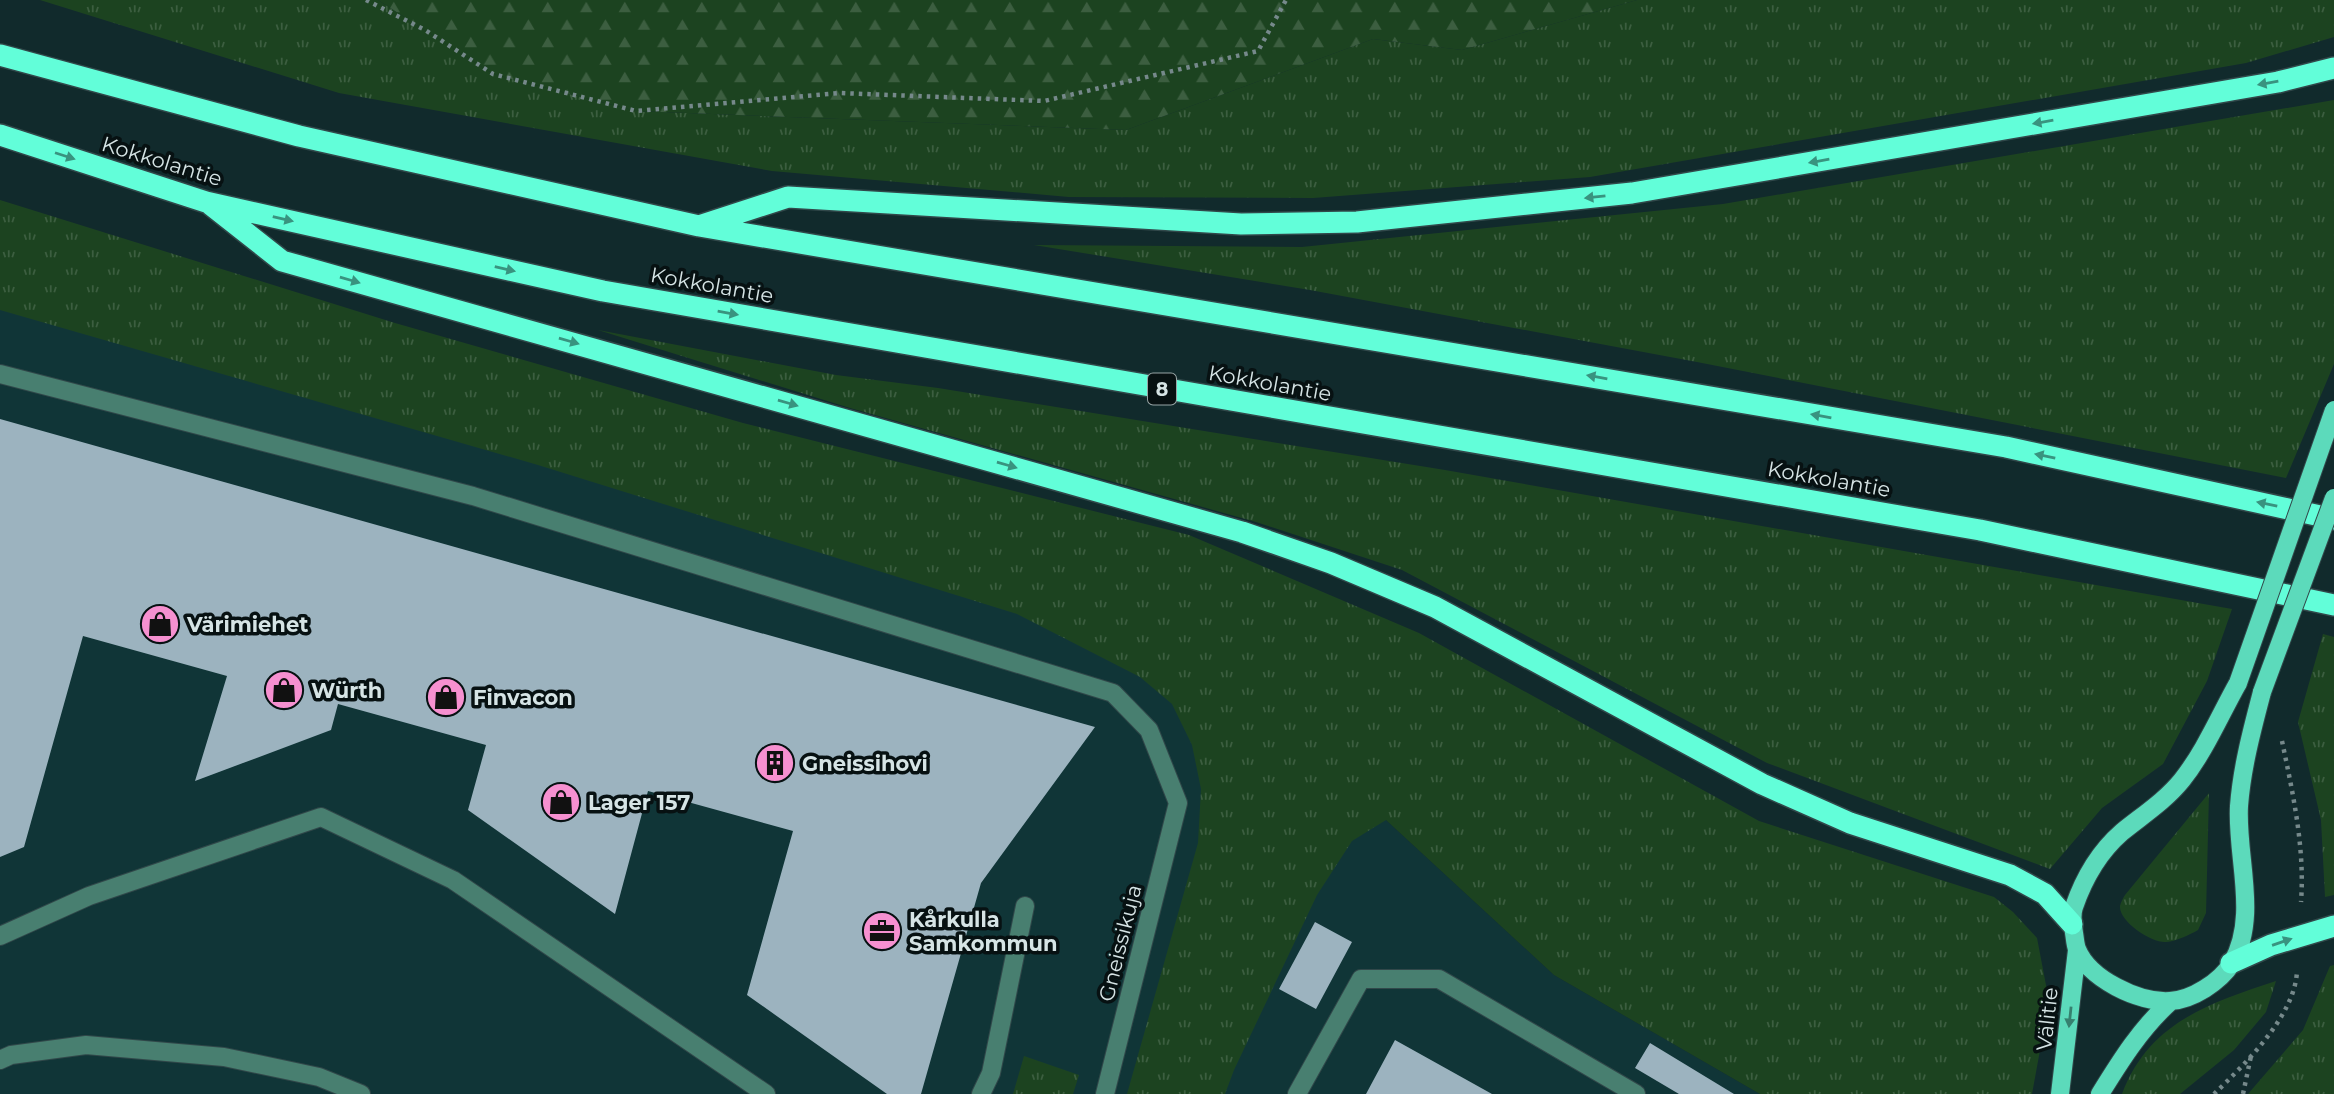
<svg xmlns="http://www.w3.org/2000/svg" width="2334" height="1094" font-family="Montserrat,sans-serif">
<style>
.built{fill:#103537}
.grass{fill:url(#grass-tufts)}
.forest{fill:url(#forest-firs)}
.building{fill:#9cb3bf}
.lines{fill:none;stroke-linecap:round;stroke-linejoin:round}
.minor-casing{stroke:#31484a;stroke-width:20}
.major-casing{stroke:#31484a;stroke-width:20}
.highway-casing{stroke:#31484a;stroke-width:24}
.path{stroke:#76898b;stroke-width:4.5;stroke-dasharray:3.5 5;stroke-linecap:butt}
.minor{stroke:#487f70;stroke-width:18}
.major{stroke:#5cdabb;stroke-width:18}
.highway{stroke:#62fed9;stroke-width:21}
.major-bridge-casing{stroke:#31484a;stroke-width:20;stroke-linecap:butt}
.major-bridge{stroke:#5cdabb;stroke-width:18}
.oneway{fill:#39937f}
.oneway2{fill:#36806f}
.labels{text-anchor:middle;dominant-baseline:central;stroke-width:7;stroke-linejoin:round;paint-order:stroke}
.shield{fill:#071112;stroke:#98a5a6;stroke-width:2}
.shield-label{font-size:19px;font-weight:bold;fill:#d6e4e5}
.street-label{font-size:21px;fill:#d6e4e5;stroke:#071112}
.poi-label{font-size:21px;font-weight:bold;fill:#d6e4e5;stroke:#071112;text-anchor:start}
</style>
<defs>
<pattern id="grass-tufts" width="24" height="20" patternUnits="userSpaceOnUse" patternTransform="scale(1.75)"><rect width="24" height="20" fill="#1c4320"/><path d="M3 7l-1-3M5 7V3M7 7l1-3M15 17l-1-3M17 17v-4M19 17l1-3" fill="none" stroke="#3c5e40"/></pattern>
<pattern id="forest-firs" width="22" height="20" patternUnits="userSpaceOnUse" patternTransform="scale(1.75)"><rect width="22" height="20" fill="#1c4320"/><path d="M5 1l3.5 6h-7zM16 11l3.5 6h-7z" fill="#3c5e40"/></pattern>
</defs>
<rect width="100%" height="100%" fill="#112a2c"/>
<path class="built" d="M0 275 1178 628 1554 975 1760 1094H0Z"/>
<path class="grass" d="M40 0H378L493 74 636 111 1126 130 1373 39 1462 50 1637 0H2334V37L2246 63 1590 177 1313 198 1069 197 772 171 339 93Z
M2334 100V364L2286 478 1697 362 1310 290 1034 245 1302 247 1723 204Z
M0 200 395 323 743 423 1189 535 1419 633 1759 821 1994 897 2013 912 2037 938 2049 1001 2032 1094H1760L1554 975 1386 820 1352 841 1317 895 1234 1070 1225 1094H1127L1198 843 1201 789 1192 745 1172 704 1140 677 1017 614 538 465 0 310Z
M598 330 836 375 938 388 1445 470 2232 609 2207 681 2163 764 2102 808 2050 869 1767 763 1402 570 1256 522 850 408Z
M2323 634 2334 637V895L2325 897 2321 820 2298 722Z
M2209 793 2206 913 2198 930C2189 935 2177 941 2166 942 2152 943 2119 922 2120 906 2121 902 2123 898 2125 895Z
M2334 965V1094H2248L2303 1030 2330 966Z
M2276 981 2266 1012 2234 1050 2180 1094H2122C2149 1022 2210 1003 2276 981Z
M1024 1056 1079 1075 1073 1094H1013Z"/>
<path class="forest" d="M378 0H1637L1462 50 1373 39 1126 130 636 111 493 74Z"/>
<path class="building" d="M0 419 1095 727 981 883 921 1094H887L747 995 793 831 648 791 615 914 468 810 486 745 338 704 331 730 195 781 227 676 83 636 24 847 0 857Z
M1315 922 1352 942 1316 1009 1279 989Z
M1395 1040 1492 1094H1366Z
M1650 1043 1734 1094H1679L1635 1068Z"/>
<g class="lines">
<g class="minor-casing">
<path id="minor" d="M0 374 473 496 1113 693 1149 730 1178 803 1105 1094
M0 936 89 896 321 817 453 880 766 1094
M0 1060 11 1055 86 1045 224 1057 319 1077 361 1094
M981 1094 991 1073 1025 906
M1297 1094 1361 979H1439L1636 1094"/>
</g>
<g class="major-casing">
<path id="major" d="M2238 683C2220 715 2205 751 2182 780 2165 801 2143 815 2122 832 2099 852 2084 878 2074 907 2071 915 2073 925 2074 933 2075 938 2075 944 2077 949 2089 979 2139 1003 2170 1001 2192 1000 2220 982 2232 963 2259 916 2236 857 2239 806 2242 767 2252 730 2262 692
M2060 1094 2077 950
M2100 1094C2121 1060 2141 1028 2171 1001"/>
</g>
<g class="highway-casing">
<path id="highway" d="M0 55 299 136 699 226 2006 447 2334 519
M0 135 206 202 603 291 1980 530 2334 605
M211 205 282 261 1242 532 1331 563 1435 607 1762 784 1850 823 2010 875 2045 894 2072 924
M702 225 788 197 1241 224 1357 222 1632 193 2278 82 2334 68
M2231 963 2271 945 2334 926"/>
</g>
<path class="path" d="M366 0 425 30 493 74 636 111 839 93 1044 101 1258 51 1286 0
M2282 741C2293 794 2305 848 2301 902
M2214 1094C2245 1064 2296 1015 2297 970
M2243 1094 2251 1056"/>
<use href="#minor" class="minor"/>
<use href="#major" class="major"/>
<use href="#highway" class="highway"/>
<g class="major-bridge-casing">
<path id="major-bridge" d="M2238 683 2334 410
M2262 692 2334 498"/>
</g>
<use href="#major-bridge" class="major-bridge"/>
</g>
<defs><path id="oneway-solid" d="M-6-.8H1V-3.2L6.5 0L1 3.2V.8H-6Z" transform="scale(1.75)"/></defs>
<g class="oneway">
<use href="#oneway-solid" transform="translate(2268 83) rotate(170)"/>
<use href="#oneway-solid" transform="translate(2043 122) rotate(170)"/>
<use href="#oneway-solid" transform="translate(65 156) rotate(18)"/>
<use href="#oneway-solid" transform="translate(1819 161) rotate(170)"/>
<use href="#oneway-solid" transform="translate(1595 197) rotate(174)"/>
<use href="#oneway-solid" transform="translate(283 219) rotate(13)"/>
<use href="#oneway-solid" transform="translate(505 269) rotate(13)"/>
<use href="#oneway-solid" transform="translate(350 280) rotate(16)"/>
<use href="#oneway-solid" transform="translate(728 313) rotate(10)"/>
<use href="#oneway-solid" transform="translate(569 341) rotate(16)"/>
<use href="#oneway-solid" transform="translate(1597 377) rotate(-170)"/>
<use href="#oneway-solid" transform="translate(788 403) rotate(16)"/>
<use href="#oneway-solid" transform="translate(1821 416) rotate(-170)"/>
<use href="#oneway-solid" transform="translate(2045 456) rotate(-168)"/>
<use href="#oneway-solid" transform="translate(1007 465) rotate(16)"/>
<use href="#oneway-solid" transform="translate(2267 504) rotate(-168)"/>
<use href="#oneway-solid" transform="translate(2282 942) rotate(-19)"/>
</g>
<use class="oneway2" href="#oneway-solid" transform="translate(2070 1017) rotate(96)"/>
<defs>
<g id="shop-disc" transform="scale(2.0125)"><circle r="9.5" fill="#f690d0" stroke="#071112"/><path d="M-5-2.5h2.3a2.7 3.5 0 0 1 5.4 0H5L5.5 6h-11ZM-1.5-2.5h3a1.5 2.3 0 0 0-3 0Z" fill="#111"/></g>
<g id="building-disc" transform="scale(2.0125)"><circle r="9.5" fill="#f690d0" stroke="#071112"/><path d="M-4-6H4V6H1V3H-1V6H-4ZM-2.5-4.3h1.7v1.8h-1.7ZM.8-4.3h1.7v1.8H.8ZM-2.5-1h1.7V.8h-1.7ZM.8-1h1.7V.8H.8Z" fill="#111"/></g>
<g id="office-disc" transform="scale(2.0125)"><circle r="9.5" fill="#f690d0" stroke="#071112"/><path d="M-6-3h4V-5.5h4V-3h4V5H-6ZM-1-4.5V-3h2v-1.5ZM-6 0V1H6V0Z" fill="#111"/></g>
</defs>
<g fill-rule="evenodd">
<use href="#shop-disc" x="160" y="624"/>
<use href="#shop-disc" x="284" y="690"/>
<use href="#shop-disc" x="446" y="697"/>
<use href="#building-disc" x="775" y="763"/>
<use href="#shop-disc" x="561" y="802"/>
<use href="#office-disc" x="882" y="931"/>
</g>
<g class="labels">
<rect class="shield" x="1148" y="373.5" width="28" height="31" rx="5"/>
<g class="shield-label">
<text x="1162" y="389">8</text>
</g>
<g class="street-label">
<text transform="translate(162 161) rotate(17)">Kokkolantie</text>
<text transform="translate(712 285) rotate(10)">Kokkolantie</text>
<text transform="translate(1270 383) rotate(10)">Kokkolantie</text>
<text transform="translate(1829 479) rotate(10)">Kokkolantie</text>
<text transform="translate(1120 943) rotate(-76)">Gneissikuja</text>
<text transform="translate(2047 1019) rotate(-84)">Välitie</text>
</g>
<g class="poi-label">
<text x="187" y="624">Värimiehet</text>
<text x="311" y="690">Würth</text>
<text x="473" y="697">Finvacon</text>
<text x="802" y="763">Gneissihovi</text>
<text x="588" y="802">Lager 157</text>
<text x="909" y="919">Kårkulla<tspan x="909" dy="24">Samkommun</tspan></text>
</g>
</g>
</svg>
